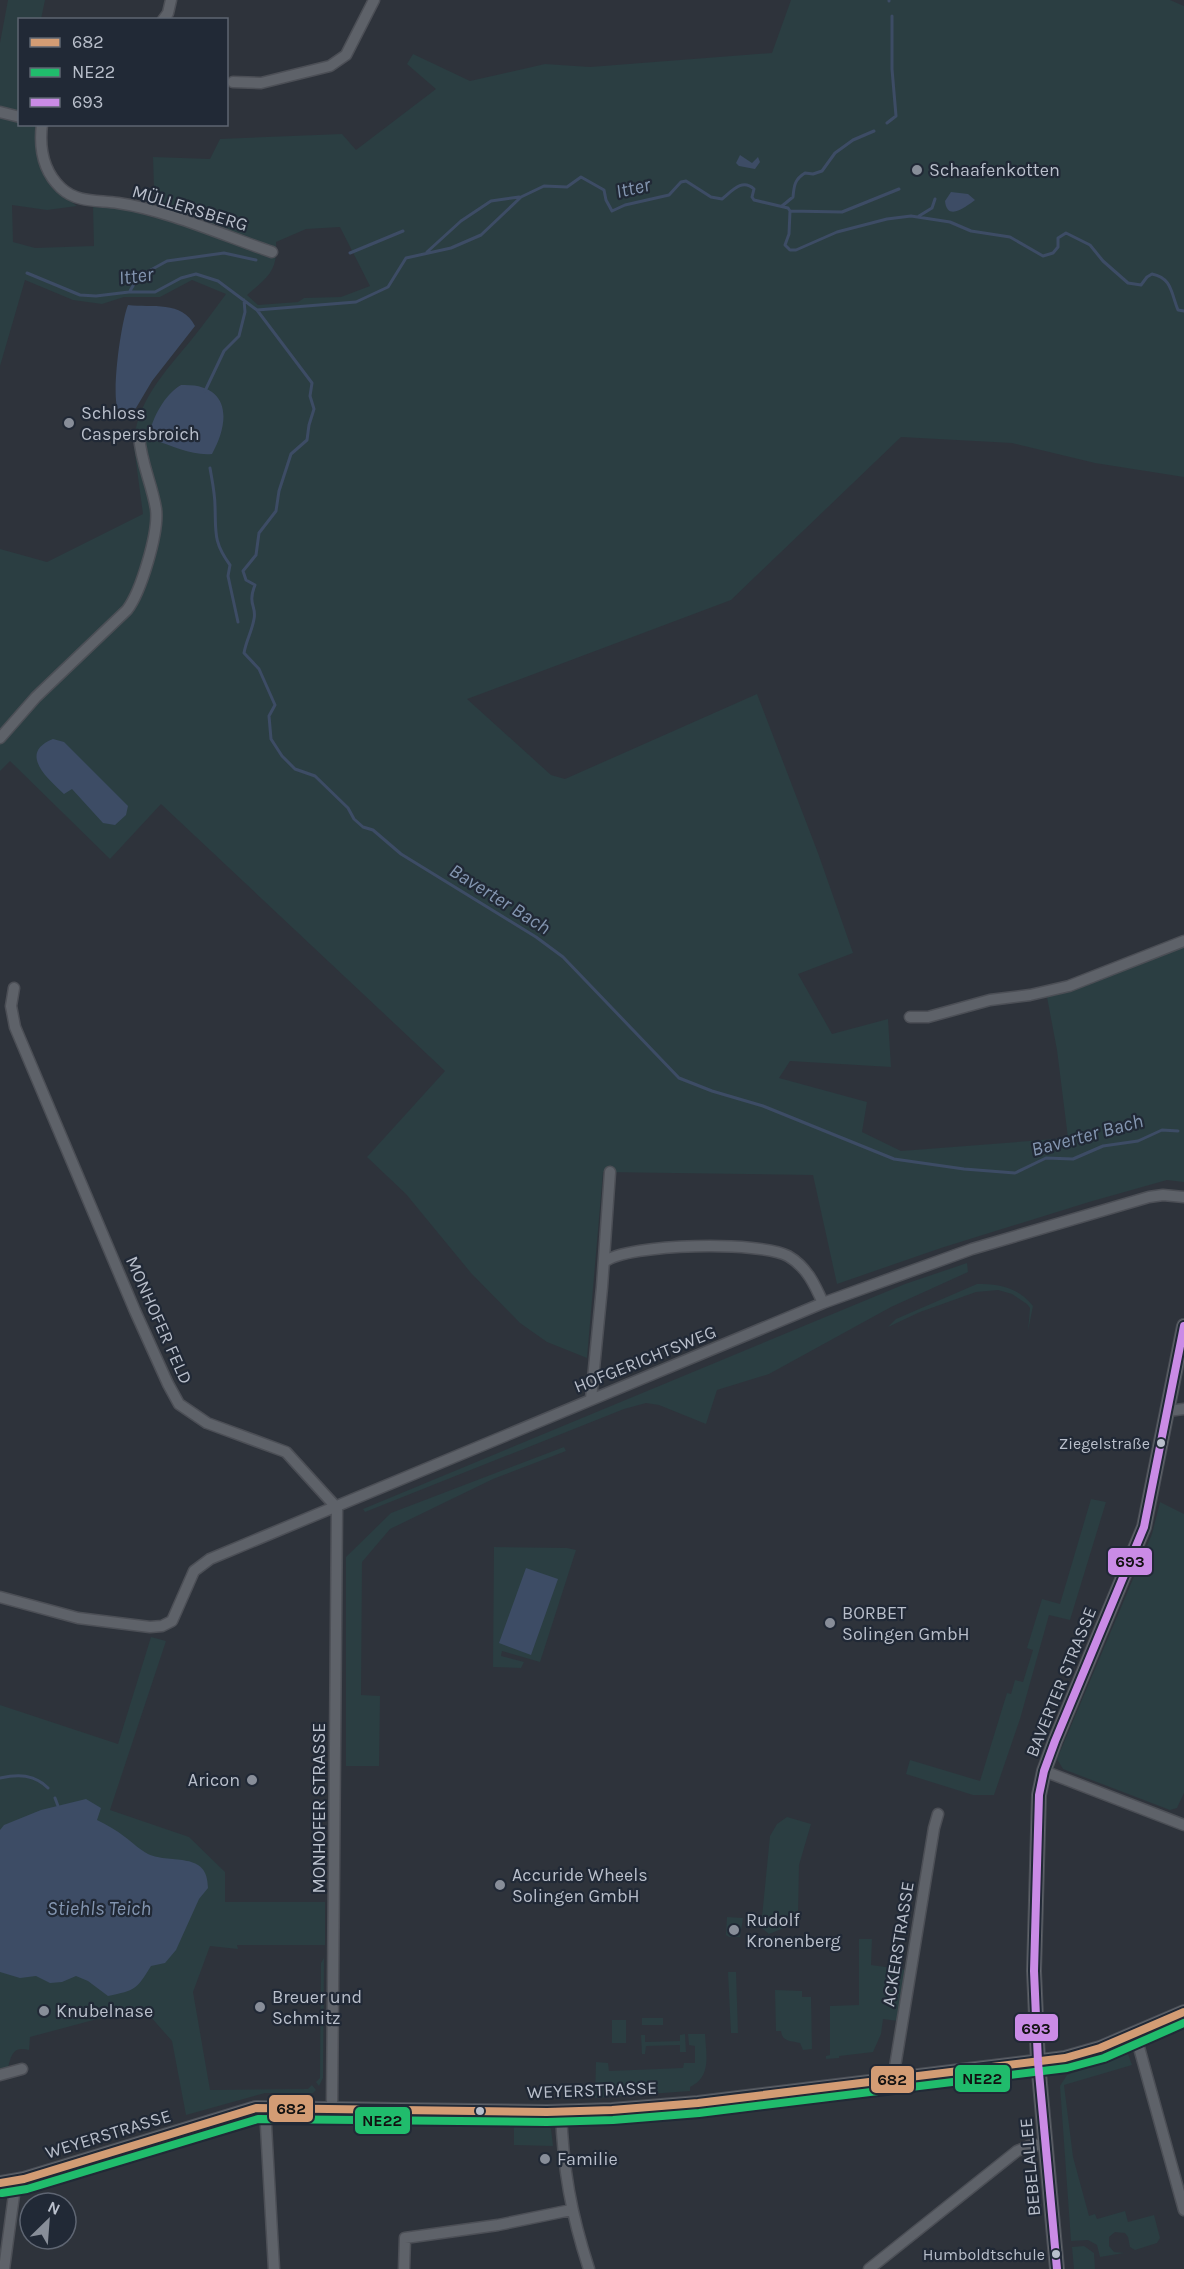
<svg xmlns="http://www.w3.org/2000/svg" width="1184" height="2269" font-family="Karla,sans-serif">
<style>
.green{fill:#2b3e42;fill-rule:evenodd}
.water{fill:#3d4c65}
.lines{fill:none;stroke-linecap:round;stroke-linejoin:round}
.stream{stroke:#3d4c65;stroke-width:3}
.minor-casing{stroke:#4c4f56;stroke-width:13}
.major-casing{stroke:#4c5058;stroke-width:16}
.minor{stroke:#5e6269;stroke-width:10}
.major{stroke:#60646a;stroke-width:14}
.bus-1-casing{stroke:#212936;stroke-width:12}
.bus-2-casing{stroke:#212936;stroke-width:12}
.bus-3-casing{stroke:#212936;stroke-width:12}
.bus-1{stroke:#d39c74;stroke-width:8}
.bus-2{stroke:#20bc6c;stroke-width:8}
.bus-3{stroke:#ca8be6;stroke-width:8}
.poi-dot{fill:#888e99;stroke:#212936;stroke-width:2}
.bus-dot{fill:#b9bfcb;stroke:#212936;stroke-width:2}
.labels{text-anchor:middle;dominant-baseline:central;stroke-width:4.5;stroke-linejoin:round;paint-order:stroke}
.bus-label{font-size:16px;fill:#b9bfcb;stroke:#212936;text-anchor:end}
.poi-label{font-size:18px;fill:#b9bfcb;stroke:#212936;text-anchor:start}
.street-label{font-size:18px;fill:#b9bfcb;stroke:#212936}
.water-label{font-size:20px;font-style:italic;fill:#8395b0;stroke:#212936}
.line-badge{stroke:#212936;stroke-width:2}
.pale-badge-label{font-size:16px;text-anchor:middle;font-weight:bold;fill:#111}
</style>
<rect width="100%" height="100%" fill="#2e333b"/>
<path class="green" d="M8 0H45L41 19 20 20V124L38 125C31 165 45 184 77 206L47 210 12 205 13 242 35 248 94 246 93 207 127 209 155 218 153 157 210 159 220 139 342 134 356 150 436 89 407 64 413 54 470 81 545 64 590 67 772 53 791 0H1170L1184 6V477L1095 463 1012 443 901 437 731 600 467 699 551 775 565 779 757 694 818 853 853 953 798 974 832 1034 888 1019 891 1067 790 1061 779 1078 867 1102 862 1132 901 1151 1068 1138 1057 1050 1047 997 1099 980 1184 947V1182L1167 1180 1089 1202 941 1248 837 1284 813 1175 603 1172 587 1358 547 1342 520 1323 471 1273 406 1194 367 1157 445 1071 161 804 110 859 10 761 0 771V549L47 562 143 514 134 447C134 403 166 371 192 339 204 324 215 309 226 294L192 280 160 297H124L102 304 73 300 25 280 0 366V43ZM340 227 370 286 341 297 304 298 298 302 258 305 247 295C268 277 278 271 276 242L306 229ZM181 385 203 388 218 400 189 450 154 440 149 436C157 419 164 394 181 385Z
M967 1263 968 1272 891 1307 769 1374 717 1390 706 1424 659 1405 646 1403 624 1409 365 1512 363 1509 905 1284Z
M977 1284C999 1284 1018 1287 1033 1306L1028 1331 1030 1308 1027 1304 1012 1294 998 1290 976 1292 920 1312 888 1327 896 1319Z
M564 1447 566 1451 493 1479 390 1529 362 1562 361 1695 380 1696 379 1766H346V1557L391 1513Z
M1091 1499 1106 1502 1070 1620 1049 1615 1020 1719 994 1795H973L906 1774 910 1760 980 1781 1007 1693 1011 1694 1015 1680 1023 1682 1033 1650 1027 1648 1042 1599 1060 1604Z
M1160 1502 1184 1514V1793L1177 1808 1170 1810 1063 1769 1057 1759 1152 1534Z
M494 1547 567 1548 576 1550 540 1662 502 1651 501 1656 524 1662 521 1668 493 1667Z
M151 1637 166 1641 110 1810 189 1837 225 1872V1902H325V1945H237L238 1949 210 1946 193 1992 210 2090 308 2089 312 2085 316 2090 313 2093H265L186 2115 172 2041 142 2007 30 2037 29 2050C14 2046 11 2054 8 2068L0 2072V1705L118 1744Z
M787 1817 811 1824 799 1865 798 1915 784 1928 769 1934 761 1927 770 1836 777 1824Z
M727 1917 743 1918 740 1937H729L726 1935Z
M859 1939H872L871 1965 907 1970 898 2021 883 2019 881 2034 873 2052 839 2056V2058L826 2059V2056L830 2055V2006L859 2005Z
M324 1958 323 2078 319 2086 316 2082 320 2078 321 1963Z
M728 1972H736L738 2033H731Z
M775 1990 802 1991V1997H811L812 2049 803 2050 800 2043C792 2041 782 2042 781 2031H776Z
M642 2018H663V2025H642Z
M612 2020H626V2043H612Z
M685 2034 686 2052H680V2045L646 2046 645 2054H642L641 2035H645V2042L680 2041V2035Z
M688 2034H705C706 2054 712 2077 690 2087V2091L595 2098 596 2062 608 2063 609 2071 683 2068 684 2063H695V2046L689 2045Z
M1128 2054 1132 2065 1064 2085 1073 2157 1089 2216 1095 2214 1097 2219 1125 2211 1128 2222 1154 2215 1160 2238 1157 2243 1135 2250 1130 2247 1128 2237 1125 2233 1115 2232 1109 2237V2246L1114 2252 1124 2253 1100 2257 1097 2245 1088 2240 1071 2241 1060 2086 1067 2075Z
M514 2124 549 2125 551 2129 553 2146 514 2145Z
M1084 2246 1094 2253 1095 2269H1074L1072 2247Z"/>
<path class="water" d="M740 155 752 163 758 157 760 162 755 169 739 166 736 163Z
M951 192 968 194 975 200C968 205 947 223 945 201Z
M128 305C152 308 182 300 195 326L152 381 136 408 129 414 118 410C111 394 121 322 128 305Z
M181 385C230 383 231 420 212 454 193 456 173 446 154 440L149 436C152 418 165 394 181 385Z
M53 739 64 742 128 806 126 815 115 825 103 823 72 789 64 794C47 778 18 753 53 739Z
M526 1568 558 1579 531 1655 499 1643Z
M86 1799 101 1808 97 1820C107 1825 116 1830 125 1837 132 1842 140 1850 148 1854 172 1865 208 1850 208 1888L199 1899 176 1950 165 1963 151 1966C136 1990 136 1990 108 1996L88 1981 76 1976 62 1982 50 1983 36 1976 20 1978 0 1972V1830L4 1825 41 1810Z"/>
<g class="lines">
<path class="stream" d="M889 1V0
M887 123 896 116 892 69V16
M782 206 793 197C794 185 795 179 805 173L813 174 822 171 835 153 853 140 874 131
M790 211 842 212 899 189
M919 216 932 208 935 199
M427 252 461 221 491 201 519 197
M350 253 403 231
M27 273 80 295 96 296 129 292H155L181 278 196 274 218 281 257 310 356 302 388 287 406 258 451 248 481 235 521 197 544 186 567 187 581 177 604 190 606 200 612 211 625 205 669 195 681 182 686 181 711 197 722 199C732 191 742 178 754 189L752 197 754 200 788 208 790 211 789 234 785 245 790 250H796L837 232 887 219 911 216 950 222 971 231 1010 237 1043 256 1053 253 1058 247V238L1066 233 1090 245 1103 261 1128 283 1141 285 1147 277 1152 274C1172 278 1171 293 1178 310L1184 311
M130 291 138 277 167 261 224 253 256 260
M257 310 312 383 310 396 314 409 309 425 307 440 291 454 279 491 276 511 259 533 256 555 243 571 246 580 255 585C247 605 257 606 254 619 252 631 246 641 244 653L259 669 275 705 269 716 271 739 282 756 295 769 315 776 348 808 354 819 363 827 373 830 401 854 536 937 563 957 679 1078 712 1091 763 1106 894 1159 964 1169 1015 1173 1046 1158 1073 1159 1103 1146 1138 1141 1162 1130 1178 1131
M205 391 224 351 239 336 245 312 244 300
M210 468C212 480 215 494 215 506 216 532 213 542 230 565L228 576 238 622
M0 1778C18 1774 34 1774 48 1788
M55 1798 58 1806"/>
<g class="minor-casing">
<path id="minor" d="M163 20 168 13 171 0
M233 82 261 83 330 66 346 55 374 0
M0 112 20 117
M42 124C39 148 43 171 61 188 77 203 98 200 118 203 167 210 225 236 272 252
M0 738 36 697 127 610C141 592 159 532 156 509 152 484 141 463 139 436
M14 988 11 1006 15 1027 135 1311 168 1384 179 1404 207 1423 286 1452 337 1508
M910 1017H928L990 1000 1030 995 1069 986 1184 941
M604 1262C629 1243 761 1241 788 1256 807 1267 815 1285 823 1303
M591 1399 602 1287 610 1172
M1168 1411 1184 1409
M0 1597 78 1618 150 1627 162 1626 172 1621 194 1571 210 1559 823 1303 972 1249 1149 1197 1163 1195 1184 1197
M1044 1771 1184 1825
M1135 2033 1184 2210
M0 2075 22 2069
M893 2079 934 1828 938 1814
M265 2108 274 2269
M332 2108 337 1508
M561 2111C563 2169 571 2214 589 2269
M4 2269 16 2180
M404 2269 405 2238 498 2225 571 2210
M869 2269 1017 2151 1029 2146 1046 2144"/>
</g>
<g class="major-casing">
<path id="major" d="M0 2183 24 2179 256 2108 547 2112 612 2110 698 2103 1065 2058 1100 2048 1184 2012
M1057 2269 1038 2062 1034 1971 1039 1795 1044 1771 1055 1741 1144 1527 1184 1326"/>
</g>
<use href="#minor" class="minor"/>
<use href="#major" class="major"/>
<g class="bus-1-casing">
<path id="bus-1" d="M0 2183 24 2179 256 2108 547 2112 612 2110 698 2103 1065 2058 1100 2048 1184 2012"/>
</g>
<g class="bus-2-casing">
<path id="bus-2" d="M2 2193 27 2189 258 2119 547 2122 613 2120 699 2113 1067 2068 1104 2058 1184 2023"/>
</g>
<g class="bus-3-casing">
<path id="bus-3" d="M1057 2269 1038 2062 1034 1971 1039 1795 1044 1771 1055 1741 1144 1527 1184 1326"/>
</g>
<use href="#bus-1" class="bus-1"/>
<use href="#bus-2" class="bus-2"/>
<use href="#bus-3" class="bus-3"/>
</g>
<g class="poi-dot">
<circle cx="917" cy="170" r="6"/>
<circle cx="69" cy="423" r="6"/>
<circle cx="830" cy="1623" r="6"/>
<circle cx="252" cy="1780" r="6"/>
<circle cx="500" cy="1885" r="6"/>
<circle cx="734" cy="1930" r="6"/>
<circle cx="260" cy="2007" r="6"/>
<circle cx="44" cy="2011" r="6"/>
<circle cx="545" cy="2159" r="6"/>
</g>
<g class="bus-dot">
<circle cx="1161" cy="1443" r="5"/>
<circle cx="480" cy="2111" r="5"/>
<circle cx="1056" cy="2254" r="5"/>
</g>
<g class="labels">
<g class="bus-label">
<text x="1150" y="1443">Ziegelstraße</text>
<text x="1045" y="2254">Humboldtschule</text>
</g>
<g class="poi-label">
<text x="929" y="170">Schaafenkotten</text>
<text x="81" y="413">Schloss<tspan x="81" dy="21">Caspersbroich</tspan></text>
<text x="842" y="1613">BORBET<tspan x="842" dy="21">Solingen GmbH</tspan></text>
<text x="240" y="1780" text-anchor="end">Aricon</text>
<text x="512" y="1875">Accuride Wheels<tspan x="512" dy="21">Solingen GmbH</tspan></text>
<text x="746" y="1920">Rudolf<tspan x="746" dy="21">Kronenberg</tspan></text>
<text x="272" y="1997">Breuer und<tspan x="272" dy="21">Schmitz</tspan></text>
<text x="56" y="2011">Knubelnase</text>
<text x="557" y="2159">Familie</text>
</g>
<g class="street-label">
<text transform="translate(190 208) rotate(17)">MÜLLERSBERG</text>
<text transform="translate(159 1320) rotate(66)">MONHOFER FELD</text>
<text transform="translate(645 1359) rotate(-22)">HOFGERICHTSWEG</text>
<text transform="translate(1061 1682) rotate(-68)">BAVERTER STRASSE</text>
<text transform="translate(319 1808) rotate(-90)">MONHOFER STRASSE</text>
<text transform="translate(898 1944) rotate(-81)">ACKERSTRASSE</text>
<text transform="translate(592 2090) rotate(-2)">WEYERSTRASSE</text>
<text transform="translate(108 2134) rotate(-17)">WEYERSTRASSE</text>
<text transform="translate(1030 2167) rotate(-95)">BEBELALLEE</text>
</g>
<g class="water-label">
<text transform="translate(633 188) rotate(-13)">Itter</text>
<text transform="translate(136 276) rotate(-7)">Itter</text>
<text transform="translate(500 899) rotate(32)">Baverter Bach</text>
<text transform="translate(1087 1135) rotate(-15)">Baverter Bach</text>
<text x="99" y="1908">Stiehls Teich</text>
</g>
</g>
<g class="line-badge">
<rect x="1107" y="1547" width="46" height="29" rx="6" fill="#ca8be6"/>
<rect x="1014" y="2013" width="45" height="29" rx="6" fill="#ca8be6"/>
<rect x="954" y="2064" width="57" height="29" rx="6" fill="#20bc6c"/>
<rect x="870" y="2065" width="45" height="29" rx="6" fill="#d39c74"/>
<rect x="268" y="2094" width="46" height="29" rx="6" fill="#d39c74"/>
<rect x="354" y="2106" width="57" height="29" rx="6" fill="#20bc6c"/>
</g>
<g class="pale-badge-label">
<text x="1130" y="1567">693</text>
<text x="1036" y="2034">693</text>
<text x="982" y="2084">NE22</text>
<text x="892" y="2085">682</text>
<text x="291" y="2114">682</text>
<text x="382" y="2126">NE22</text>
</g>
<rect x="18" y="18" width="210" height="108" fill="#212936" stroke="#5e6572" stroke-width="1.5"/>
<rect x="30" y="38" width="30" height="9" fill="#d39c74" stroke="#5e6572" stroke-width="1.5"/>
<text x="72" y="48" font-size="18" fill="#b9bfcb">682</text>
<rect x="30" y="68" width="30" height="9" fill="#20bc6c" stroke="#5e6572" stroke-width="1.5"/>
<text x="72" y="78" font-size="18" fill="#b9bfcb">NE22</text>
<rect x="30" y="98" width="30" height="9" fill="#ca8be6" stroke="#5e6572" stroke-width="1.5"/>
<text x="72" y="108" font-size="18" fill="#b9bfcb">693</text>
<g transform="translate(48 2221) rotate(25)"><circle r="28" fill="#212936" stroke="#5e6572" stroke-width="1.5"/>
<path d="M0-4.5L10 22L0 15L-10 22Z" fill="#888e99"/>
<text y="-9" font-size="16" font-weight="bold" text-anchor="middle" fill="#b9bfcb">N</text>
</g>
</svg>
